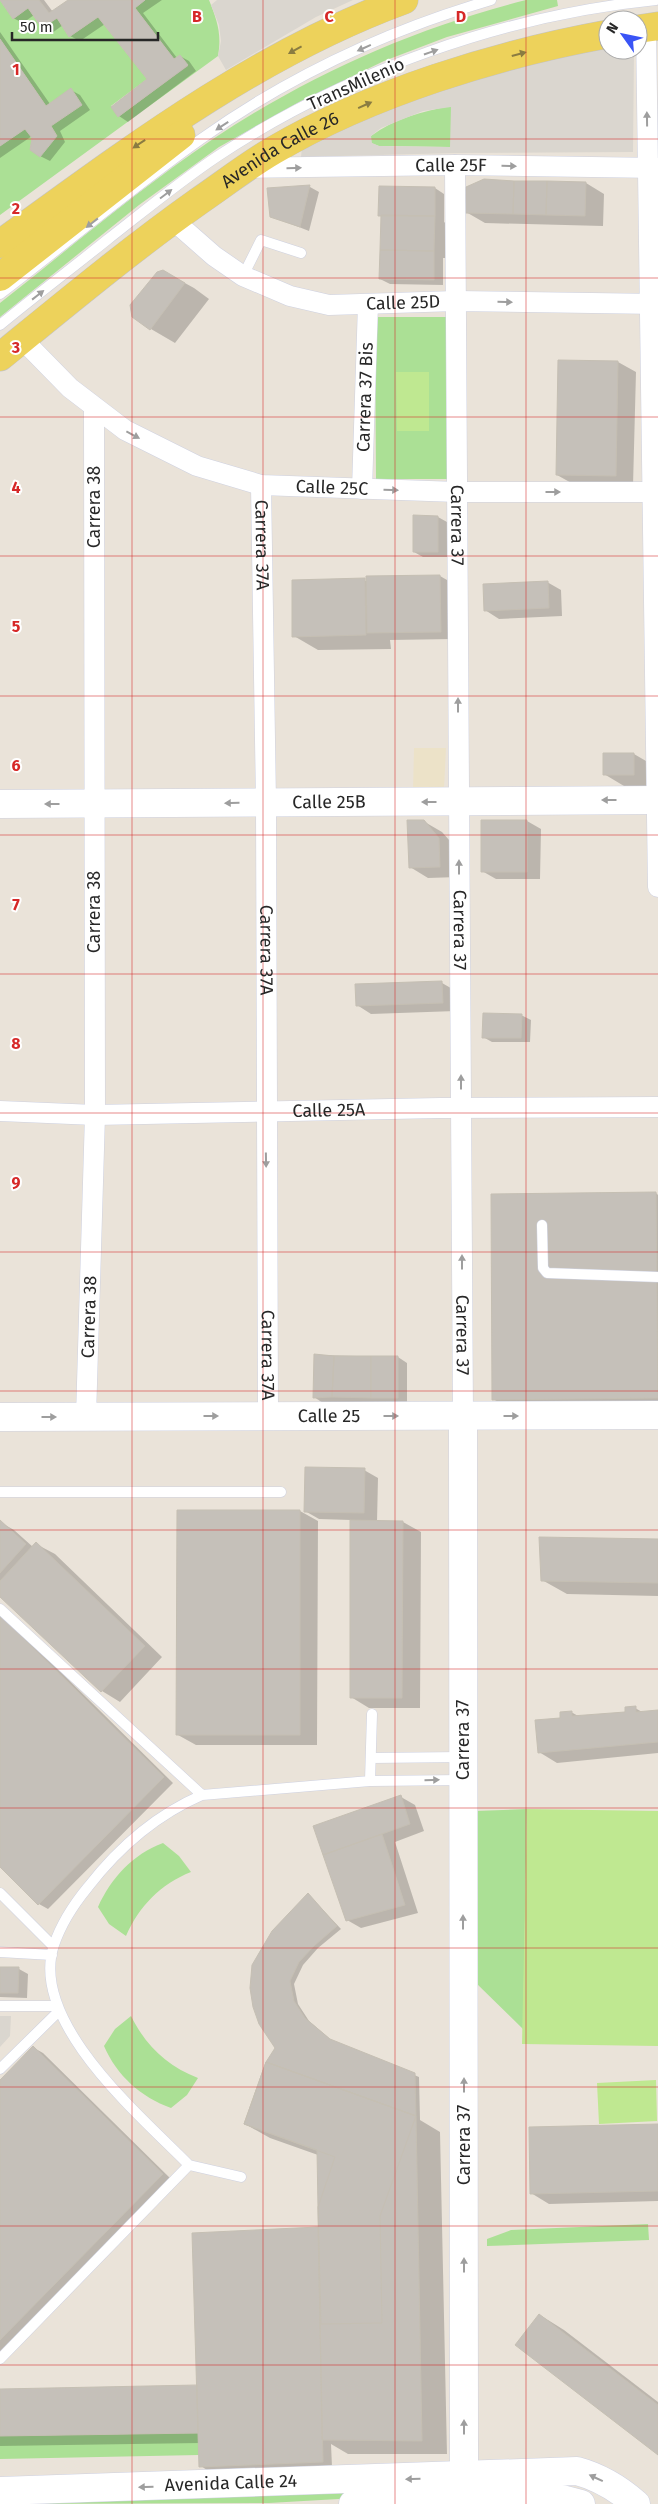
<svg xmlns="http://www.w3.org/2000/svg" width="658" height="2504" font-family="'Fira Sans',sans-serif">
<style>
.education{fill:#ece2c8}
.green{fill:#abe095}
.pitch{fill:#bfe891}
.plaza{fill:#dad6cf;fill-rule:evenodd}
.shadow{fill:#0003}
.building{fill:#c5c0b9;stroke:#c5bfb3}
.lines{fill:none;stroke-linecap:round;stroke-linejoin:round}
.lane-casing{stroke:#ced1e0;stroke-width:11}
.street-casing{stroke:#ced1e0;stroke-width:21}
.secondary-casing{stroke:#ced1e0;stroke-width:29}
.primary-casing{stroke:#c3c3c3;stroke-width:29}
.lane{stroke:#fff;stroke-width:10}
.street{stroke:#fff;stroke-width:20}
.secondary{stroke:#fff;stroke-width:28}
.primary{stroke:#edd25b;stroke-width:28}
.oneway{fill:#9e9e9e}
.oneway2{fill:#8a7c41}
.grid{fill:none;stroke:#d62828;stroke-width:1;stroke-opacity:0.55}
.labels{text-anchor:middle;dominant-baseline:central;stroke-width:4;stroke-linejoin:round;paint-order:stroke}
.street-label{font-size:18px;fill:#272727;stroke:#fff}
.grid-label{font-size:16px;text-anchor:middle;font-weight:bold;fill:#d62828;stroke:#fff;stroke-width:4;stroke-linejoin:round;paint-order:stroke}
</style>
<rect width="100%" height="100%" fill="#eae3d9"/>
<path class="education" d="M414 748H446L444 789 413 792Z"/>
<path class="green" d="M0 0 13 19 28 8 42 28 57 18 69 37 98 17 147 79 111 106 118 117 188 66 180 55 174 59 135 8 145 0H209C217 20 222 34 218 56L0 215V146L25 129 32 138 30 150 56 136 51 126 71 89 46 106 0 39Z
M526 0H557L558 6 447 37 384 61 301 101 219 147 139 205 0 317V303C70 248 139 189 213 139 309 75 414 28 526 0Z
M451 106V147L379 146 371 143V136C394 119 423 111 451 106Z
M375 317H450V479H376Z
M527 1809 523 2029 475 1982V1811Z
M163 1843 179 1856 191 1872C161 1884 139 1906 126 1936L109 1924 98 1907C111 1878 133 1854 163 1843Z
M131 2016C146 2046 167 2066 198 2078L187 2095 171 2108C141 2097 117 2076 104 2046L115 2029Z
M648 2224 649 2240 487 2246V2239L511 2230Z
M198 2433 199 2455 0 2459V2436Z
M407 2489 408 2495 269 2503 0 2504Z"/>
<path class="pitch" d="M396 372H429V431H397Z
M527 1809 658 1811V2046L522 2044Z
M656 2080 657 2121 599 2124 597 2083Z"/>
<path class="plaza" d="M217 0H353L316 17 226 70 218 56 221 41 219 25 211 5Z
M608 47V50H634L633 152 455 153 301 157 302 147 406 100 501 71ZM451 107 450 147 379 146 372 143 371 136 381 128 423 111Z
M0 2016H11L10 2036 0 2047Z"/>
<path class="shadow" d="M1 0H44L53 12 70 0H162L143 13 177 58 180 56 189 61 196 71 128 122 119 116 112 107 149 79 105 24 80 41 70 36 63 25 52 33 43 27 34 15 23 23 13 18Z
M0 32 50 104 71 90 80 95 90 110 60 131 65 142 50 161 40 156 32 136 0 158Z
M586 183 604 194 603 226 485 223 466 212Z
M310 187 319 192 309 231 271 216 269 190Z
M380 187 435 188 444 194V222L448 225V258H443V285L390 284 380 279 382 217 379 215Z
M163 271 194 288 209 299 175 343 151 329Z
M618 362 636 372 633 486 575 485 557 475Z
M438 517 447 522V557H423L414 552Z
M440 576 454 584V639L390 640 391 649 318 650 294 636 293 581H368Z
M547 582 561 590 562 616 499 619 485 610Z
M604 754H634L658 768V789H629L604 774Z
M423 821 442 832 457 849 458 877 428 878 410 867Z
M527 821 541 829 540 879H496L482 871Z
M442 983 456 991V1011L371 1014 357 1005Z
M521 1015 531 1020 530 1042H492L483 1037Z
M656 1193 658 1195V1406L507 1407 493 1399Z
M315 1355 398 1357 407 1363V1403H323L314 1397Z
M364 1470 378 1478 377 1522H403L421 1532 420 1708H369L351 1697V1520L319 1519 305 1511Z
M300 1511 318 1521 317 1745H196L178 1735Z
M0 1522 14 1530 33 1547 36 1544 55 1554 162 1657 120 1702 102 1691 0 1595Z
M658 1541V1596L567 1594 542 1580Z
M0 1612 173 1783 48 1909 39 1904 0 1865Z
M635 1708 644 1713 658 1711V1753L557 1763 539 1752 562 1719 571 1712 580 1717 627 1713Z
M401 1797 415 1805 424 1831 395 1842 418 1913 361 1928 347 1920 315 1827Z
M308 1894 341 1929 318 1948 303 1965 294 1984 298 2004 309 2021 332 2041 419 2077 420 2120 440 2132 447 2454H348L331 2444 332 2467 210 2472 201 2466 200 2443 0 2446V2390L196 2387 317 2229 320 2230 318 2155 270 2138 245 2124 276 2048 251 1978 259 1953 273 1932Z
M0 1968 19 1969 28 1974 27 1998 0 1997Z
M34 2048 43 2053 172 2180 0 2355V2082Z
M658 2125V2201L549 2204 531 2193Z
M540 2315 564 2330 658 2402V2454Z"/>
<path class="building" d="M0 0H39L49 13 68 0H145L135 8 174 59 180 55 188 65 118 117 111 107 147 79 98 17 69 37 57 18 42 28 28 8 13 19Z
M0 39 46 106 71 88 82 105 51 126 57 136 40 157 30 150 32 138 25 129 0 146Z
M484 179 514 181 513 214 465 213 466 187Z
M514 181H547L546 215 513 214Z
M547 181 586 182 585 216 546 215Z
M310 185 300 227 270 217 267 188Z
M379 186 435 187V216H378Z
M381 215 435 216 434 251 380 250Z
M380 250 434 251V280L379 279Z
M163 270 185 283 150 330 132 317 130 305 157 272Z
M558 360 618 361 616 476 556 475Z
M413 515 438 516V552H413Z
M440 575 441 632 367 633 366 576Z
M365 578 366 635 292 637V580Z
M548 581 549 608 484 611 483 584Z
M603 753H634V775H603Z
M407 820H424L439 838 440 867 409 868Z
M481 820H527V872H481Z
M442 981 443 1003 356 1006 355 984Z
M483 1013 522 1014 521 1038H482Z
M656 1192 658 1398 492 1400 491 1194Z
M314 1354 334 1356 332 1397 313 1398Z
M334 1356H371V1398L332 1397Z
M371 1356H398V1398H371Z
M305 1467 365 1468 364 1513 304 1512Z
M177 1510H300V1735H176Z
M0 1520 26 1544 0 1573Z
M350 1520 403 1521 402 1698H350Z
M539 1537 658 1539V1583L541 1581Z
M36 1542 145 1646 101 1692 0 1597V1581Z
M0 1615 164 1777 38 1905 0 1867Z
M636 1706V1712L658 1710V1742L538 1753 535 1720 560 1718V1712L572 1711V1716L625 1712V1707Z
M401 1795 410 1824 323 1855 313 1826Z
M382 1834 405 1905 346 1921 323 1855Z
M308 1893 337 1926 314 1946 299 1962 290 1981 294 2001 305 2018 330 2039 415 2073 416 2116 266 2062 275 2048 259 2024 253 2007 250 1988 252 1965 272 1931Z
M0 1967H19L18 1993H0Z
M33 2046 163 2174 0 2340V2080Z
M266 2062 416 2116 380 2216 382 2323 321 2324 318 2207 335 2157 244 2124Z
M266 2062 416 2116 422 2441 322 2440 317 2150 244 2124Z
M658 2124V2191L530 2194 529 2127Z
M318 2227 323 2462 199 2467 192 2233Z
M539 2314 658 2405V2455L515 2345Z
M197 2385 198 2433 0 2436V2389Z"/>
<g class="lines">
<g class="lane-casing">
<path id="lane" d="M243 276 261 240 301 253
M0 294C67 243 132 188 201 139 288 77 389 30 491 0
M0 325C35 296 71 269 107 240 143 212 179 182 218 156 345 72 504 15 656 0
M542 1225 543 1268 547 1273 658 1277
M0 1492H281
M0 1609 202 1795C156 1815 119 1847 88 1887 74 1904 61 1924 54 1945 28 2022 142 2117 189 2165L0 2359
M371 1758 462 1757
M370 1781 372 1714
M202 1795 370 1781 463 1780
M0 1893 53 1946
M0 1952 52 1955
M0 2006H57
M0 2069 59 2011
M189 2165 241 2177"/>
</g>
<g class="street-casing">
<g id="street">
<path d="M646 27 658 887"/>
<path id="s1" d="M455 165 463 1416"/>
<path id="s2" d="M245 168 455 165 658 168"/>
<path id="s3" d="M173 220 214 256 243 276 290 296 329 305 456 301 658 304"/>
<path id="s4" d="M22 339 70 388 125 430 197 466 261 485 457 492H658"/>
<path id="s5" d="M261 485 266 803 268 1416"/>
<path id="s6" d="M362 489 368 304"/>
<path id="s7" d="M0 1111 95 1115 440 1108 658 1107"/>
<path id="s8" d="M86 1417 95 1115 94 407"/>
</g>
</g>
<g class="secondary-casing">
<g id="secondary">
<path id="s9" d="M0 804 658 800"/>
<path id="s10" d="M0 1417 658 1415"/>
<path id="s11" d="M0 2491 577 2471C599 2477 619 2489 636 2504"/>
<path d="M458 2502 464 2462 463 1416"/>
<path d="M353 2504 545 2499H562L581 2504"/>
</g>
</g>
<g class="primary-casing">
<g id="primary">
<path d="M638 29 658 26"/>
<path d="M0 244C127 152 256 54 404 0"/>
<path d="M0 277 181 135"/>
<path id="s12" d="M0 357C65 304 130 250 199 201 224 184 248 165 274 150 371 93 498 54 608 34"/>
</g>
</g>
<use href="#lane" class="lane"/>
<use href="#street" class="street"/>
<use href="#secondary" class="secondary"/>
<use href="#primary" class="primary"/>
</g>
<defs><path id="oneway-solid" d="M-6-.8H1V-3.2L6.5 0L1 3.2V.8H-6Z" transform="scale(1.25)"/></defs>
<g class="oneway">
<use href="#oneway-solid" transform="translate(364 48) rotate(156)"/>
<use href="#oneway-solid" transform="translate(431 52) rotate(-19)"/>
<use href="#oneway-solid" transform="translate(647 119) rotate(-91)"/>
<use href="#oneway-solid" transform="translate(222 126) rotate(147)"/>
<use href="#oneway-solid" transform="translate(509 166) rotate(1)"/>
<use href="#oneway-solid" transform="translate(294 168) rotate(-1)"/>
<use href="#oneway-solid" transform="translate(166 194) rotate(-37)"/>
<use href="#oneway-solid" transform="translate(92 223) rotate(142)"/>
<use href="#oneway-solid" transform="translate(38 295) rotate(-38)"/>
<use href="#oneway-solid" transform="translate(505 302) rotate(1)"/>
<use href="#oneway-solid" transform="translate(133 435) rotate(28)"/>
<use href="#oneway-solid" transform="translate(391 490) rotate(2)"/>
<use href="#oneway-solid" transform="translate(553 492)"/>
<use href="#oneway-solid" transform="translate(458 705) rotate(-90)"/>
<use href="#oneway-solid" transform="translate(609 800) rotate(180)"/>
<use href="#oneway-solid" transform="translate(429 802) rotate(180)"/>
<use href="#oneway-solid" transform="translate(232 803) rotate(179)"/>
<use href="#oneway-solid" transform="translate(52 804) rotate(180)"/>
<use href="#oneway-solid" transform="translate(459 867) rotate(-90)"/>
<use href="#oneway-solid" transform="translate(461 1082) rotate(-90)"/>
<use href="#oneway-solid" transform="translate(266 1160) rotate(89)"/>
<use href="#oneway-solid" transform="translate(462 1262) rotate(-90)"/>
<use href="#oneway-solid" transform="translate(211 1416)"/>
<use href="#oneway-solid" transform="translate(391 1416)"/>
<use href="#oneway-solid" transform="translate(511 1416)"/>
<use href="#oneway-solid" transform="translate(49 1417)"/>
<use href="#oneway-solid" transform="translate(432 1780) rotate(-1)"/>
<use href="#oneway-solid" transform="translate(463 1922) rotate(-90)"/>
<use href="#oneway-solid" transform="translate(464 2085) rotate(-90)"/>
<use href="#oneway-solid" transform="translate(464 2265) rotate(-90)"/>
<use href="#oneway-solid" transform="translate(464 2427) rotate(-90)"/>
<use href="#oneway-solid" transform="translate(596 2478) rotate(-155)"/>
<use href="#oneway-solid" transform="translate(413 2479) rotate(178)"/>
<use href="#oneway-solid" transform="translate(146 2487) rotate(178)"/>
</g>
<g class="oneway2">
<use href="#oneway-solid" transform="translate(295 50) rotate(151)"/>
<use href="#oneway-solid" transform="translate(519 54) rotate(-15)"/>
<use href="#oneway-solid" transform="translate(365 105) rotate(-24)"/>
<use href="#oneway-solid" transform="translate(139 144) rotate(146)"/>
</g>
<path class="grid" d="M132 0V2504M263 0V2504M395 0V2504M526 0V2504M0 139H658M0 278H658M0 417H658M0 556H658M0 696H658M0 835H658M0 974H658M0 1113H658M0 1252H658M0 1391H658M0 1530H658M0 1669H658M0 1808H658M0 1948H658M0 2087H658M0 2226H658M0 2365H658"/>
<g class="labels">
<g class="street-label">
<text transform="translate(356 84) rotate(-24)">TransMilenio</text>
<text stroke="none"><textPath href="#s12" startOffset="349">Avenida Calle 26</textPath></text>
<text stroke="none"><textPath href="#s2" startOffset="206">Calle 25F</textPath></text>
<text stroke="none"><textPath href="#s3" startOffset="255">Calle 25D</textPath></text>
<text stroke="none"><textPath href="#s6" startOffset="92">Carrera 37 Bis</textPath></text>
<text stroke="none"><textPath href="#s4" startOffset="356">Calle 25C</textPath></text>
<text transform="translate(94 507) rotate(-90)">Carrera 38</text>
<text stroke="none"><textPath href="#s1" startOffset="360">Carrera 37</textPath></text>
<text stroke="none"><textPath href="#s5" startOffset="60">Carrera 37A</textPath></text>
<text stroke="none"><textPath href="#s9" startOffset="329">Calle 25B</textPath></text>
<text transform="translate(94 912) rotate(-90)">Carrera 38</text>
<text stroke="none"><textPath href="#s1" startOffset="765">Carrera 37</textPath></text>
<text stroke="none"><textPath href="#s5" startOffset="465">Carrera 37A</textPath></text>
<text stroke="none"><textPath href="#s7" startOffset="329">Calle 25A</textPath></text>
<text stroke="none"><textPath href="#s8" startOffset="100">Carrera 38</textPath></text>
<text stroke="none"><textPath href="#s1" startOffset="1170">Carrera 37</textPath></text>
<text stroke="none"><textPath href="#s5" startOffset="870">Carrera 37A</textPath></text>
<text stroke="none"><textPath href="#s10" startOffset="329">Calle 25</textPath></text>
<text transform="translate(463 1740) rotate(-90)">Carrera 37</text>
<text transform="translate(464 2145) rotate(-90)">Carrera 37</text>
<text stroke="none"><textPath href="#s11" startOffset="231">Avenida Calle 24</textPath></text>
</g>
</g>
<g class="grid-label">
<text x="197" y="22">B</text>
<text x="329" y="22">C</text>
<text x="461" y="22">D</text>
<text x="16" y="75">1</text>
<text x="16" y="214">2</text>
<text x="16" y="353">3</text>
<text x="16" y="493">4</text>
<text x="16" y="632">5</text>
<text x="16" y="771">6</text>
<text x="16" y="910">7</text>
<text x="16" y="1049">8</text>
<text x="16" y="1188">9</text>
</g>
<g transform="translate(623 35) rotate(303)"><circle r="24" fill="#ffffff" stroke="#a9a9a9"/>
<path d="M0-4L9 19L0 12L-9 19Z" fill="#3a54f6"/>
<text y="-8" font-size="14" font-weight="bold" text-anchor="middle" fill="#272727">N</text>
</g>
<path d="M12 32v8h146v-8" fill="none" stroke="#272727" stroke-width="2.5"/>
<text x="20" y="32" font-size="15" fill="#272727" stroke="#ffffff" stroke-width="4" paint-order="stroke">50 m</text>
</svg>
